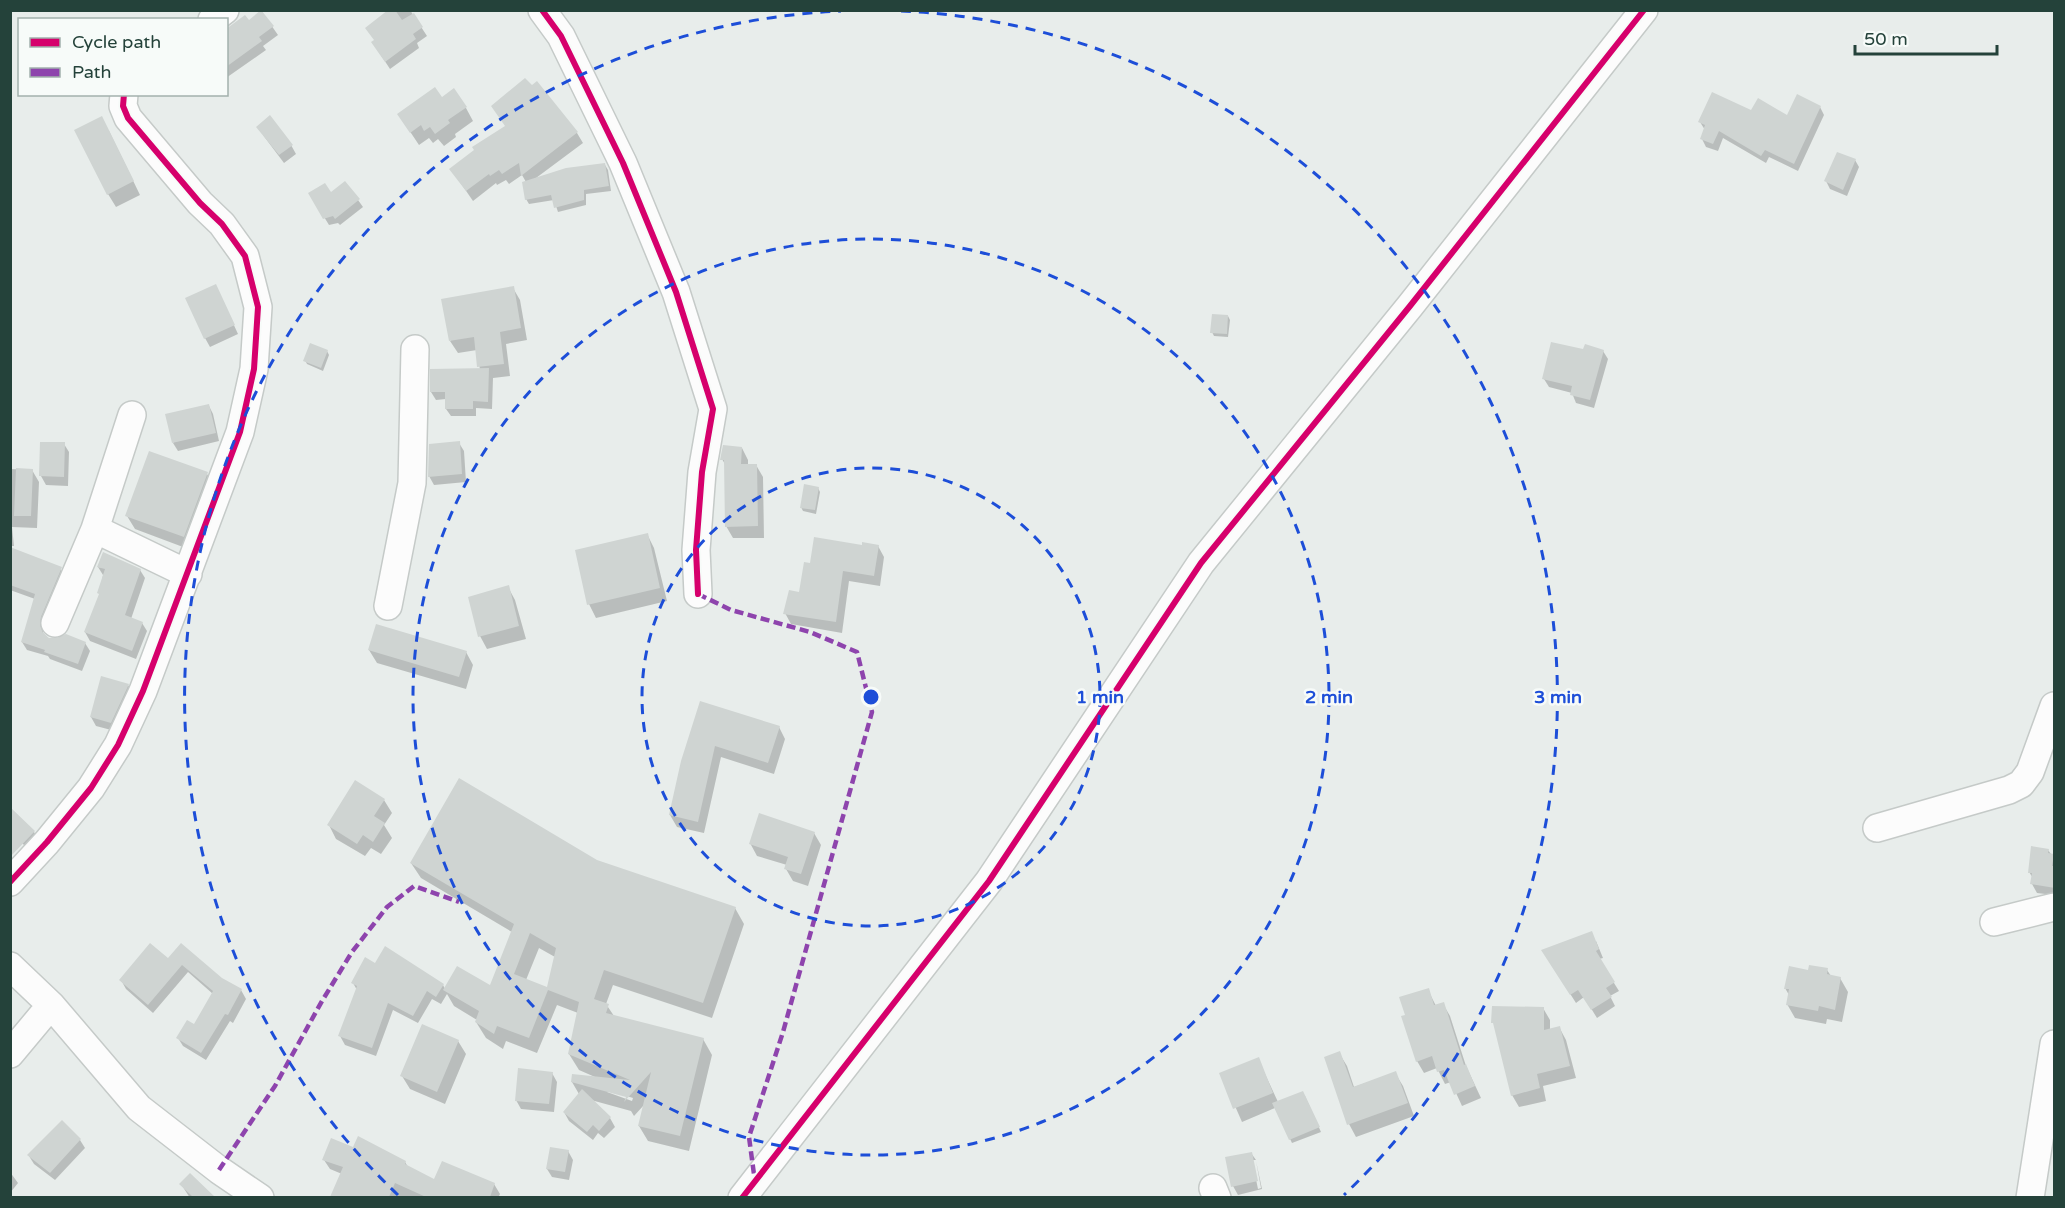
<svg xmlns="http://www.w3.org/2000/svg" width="2065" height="1208" font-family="'Varela Round',sans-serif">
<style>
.shadow{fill:#0003;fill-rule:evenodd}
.building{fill:#cfd4d2;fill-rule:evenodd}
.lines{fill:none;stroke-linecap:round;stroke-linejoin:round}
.minor-casing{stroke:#c5cac8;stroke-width:30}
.minor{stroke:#fcfcfc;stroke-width:27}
.quiet{stroke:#8e44ad;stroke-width:4.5;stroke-dasharray:9 4.5;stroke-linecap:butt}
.cycleway-casing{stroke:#f7fbf9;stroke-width:10}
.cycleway{stroke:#d6006c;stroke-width:6}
.ring{fill:none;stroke:#1d4ed8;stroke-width:3;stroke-dasharray:10 8}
.centre{fill:#1d4ed8;stroke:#f7fbf9;stroke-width:3}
.ring-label{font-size:18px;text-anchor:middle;font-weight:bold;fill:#1d4ed8;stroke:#f7fbf9;stroke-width:5;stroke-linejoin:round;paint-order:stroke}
</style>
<rect width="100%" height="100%" fill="#e8edeb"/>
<path class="shadow" d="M391 10H410L427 36 417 43 419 48 390 69 373 43Z
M262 12 278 35 263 46 266 50 226 78V31L248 22Z
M537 83 577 133 583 143 536 178 605 165 608 170 611 191 586 194V205L558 212 554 200 529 204 526 199V182L522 175 509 184 506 180 497 185 496 183 473 201 451 169 506 127 531 88Z
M442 99 466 108 473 121 455 134 456 137 444 146 438 139 433 143 429 138 419 145 407 127Z
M1820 107 1824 115 1798 171 1769 157 1766 163 1723 138 1718 151 1706 147 1702 139 1705 130 1700 122 1752 112 1788 117Z
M109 131 140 195 116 207 108 194Z
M263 135 291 145 296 154 284 163Z
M1855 160 1859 167 1847 196 1830 189 1826 181Z
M310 194H331L358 200 363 207 340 225 338 223 329 225Z
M216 286 238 334 210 347 205 338Z
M513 288 520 300 527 340 506 344 510 376 493 378 492 409 476 408V416H451L446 409V399L436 400 431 392 480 370 477 350 458 353 450 341Z
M1228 316 1230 320 1228 337 1214 336 1212 332Z
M327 351 329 355 323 371 307 364 305 360Z
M1584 351H1603L1608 359 1594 408 1576 403 1572 393 1549 387 1544 379Z
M209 406 213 414 219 441 178 451 173 443Z
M459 443 464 451 466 482 434 485 429 476Z
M64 444 69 452 68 486 46 485 41 476Z
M742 448 748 460V465H756L763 477 764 538H733L726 526V466L722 459Z
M10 469 32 470 39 482 37 528 12 527 14 546H10Z
M207 474 215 487 191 550 135 529 127 516Z
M818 488 820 492 816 514 803 511 801 507Z
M647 534 654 548 667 601 596 618 589 604Z
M878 546 884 557 880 586 849 581 842 633 791 624 785 613 801 594 811 564 863 547Z
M10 559 60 569 65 576 44 625 43 633 49 639 85 643 90 651 82 671 50 659 48 656 27 650 22 642 35 599 10 590Z
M98 567 140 570 145 578 131 619 142 623 147 631 136 659 90 641 85 632 100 595 103 575Z
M508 587 515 600 526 639 487 649 480 636Z
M369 650 466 652 473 665 466 689 377 663Z
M128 685 133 693 115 731 96 726 91 717Z
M701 703 779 727 785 739 774 774 721 757 704 833 677 827 670 815Z
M384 800 392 813 384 825 392 838 381 854 371 848 365 856 336 839 329 825Z
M10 809 34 832 39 841 30 851 10 831Z
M814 833 821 845 808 886 793 881 786 869 787 865 757 856 750 843Z
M2048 850 2054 858V895L2037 893 2032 884 2033 878 2029 872Z
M596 861 735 908 744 924 712 1018 613 985 606 1004 614 1016 703 1039 712 1055 689 1151 648 1141 639 1126 644 1105 634 1116 631 1111 591 1100 610 1118 615 1127 604 1138 598 1133 593 1140 569 1121 564 1112 579 1094 572 1082 595 1077 579 1070 569 1054 578 1013 557 1005 537 1053 506 1041 503 1049 486 1038 476 1022 477 1020 454 1006 447 994 441 1004 432 999 418 1023 393 1010 376 1056 345 1045 340 1036 357 990 353 983 375 965 443 985 445 989 491 987 512 932 421 878 411 863ZM539 948 555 957 548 989 526 980ZM607 1092H614L633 1098 632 1101Z
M1596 941 1603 958 1599 959 1619 991 1610 996 1615 1006 1597 1018 1584 997 1576 1003 1548 959Z
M182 945 221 979 241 990 246 999 233 1023 230 1021 206 1060 183 1046 178 1038 194 1026 213 994 188 972 153 1013 126 989 121 980 168 960Z
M1827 970 1831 976 1840 978 1848 992 1842 1022 1827 1019 1826 1024 1795 1018 1787 1004 1789 995 1785 988Z
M1428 990 1436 1006 1443 1004 1450 1016 1466 1066 1481 1098 1462 1106 1451 1082 1445 1084 1437 1068 1424 1073 1417 1061 1407 1016Z
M1543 1008 1550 1020V1030L1559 1027 1566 1040 1576 1078 1543 1086 1546 1101 1519 1107 1512 1095Z
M458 1041 466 1054 445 1104 410 1089 402 1076Z
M1339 1053 1347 1066 1354 1087 1395 1073 1403 1086 1414 1116 1356 1137 1349 1124Z
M1258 1059 1278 1102 1305 1096 1321 1132 1292 1143 1275 1108 1242 1122 1221 1074Z
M552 1073 557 1082 554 1112 521 1109 516 1100Z
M62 1122 80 1140 85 1148 55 1180 34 1164 29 1156Z
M354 1149 405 1162 408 1167 435 1181 494 1184 500 1194 499 1196 501 1198H335L333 1195 342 1174 330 1169 324 1160Z
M568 1151 573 1160 569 1180 552 1177 547 1169Z
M1251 1153 1256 1160H1252L1258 1189 1261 1188 1256 1161 1262 1189 1238 1195 1233 1186Z
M10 1172 18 1183 10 1193Z
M190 1175 213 1198H190L181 1184Z"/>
<path class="building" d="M261 10 274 26 259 37 262 41 226 67V29L245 15 249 20Z
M388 10H395L402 20 414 13 423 27 413 34 416 39 385 62 371 42 374 40 365 28Z
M525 78 532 85 537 81 578 132 521 176 519 163 502 174 499 170 490 176 489 174 466 191 449 169 474 150 472 147 505 126 491 106Z
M435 87 442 97 454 88 467 107 448 120 450 123 435 134 430 127 424 131 421 125 410 133 397 114Z
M1712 92 1751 110 1758 98 1787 115 1797 94 1821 106 1794 164 1765 150 1761 156 1719 131 1713 144 1700 139 1705 125 1698 122Z
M270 115 293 145 279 155 256 127Z
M102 116 134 181 107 195 74 130Z
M1837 152 1856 159 1843 190 1824 181Z
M605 163 609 186 584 190V200L554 208 551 195 525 200 522 182 566 168Z
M345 181 360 199 335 219 333 216 323 219 308 193 325 183 331 192Z
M216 284 235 325 204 339 185 298Z
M514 286 521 328 500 332 504 364 477 367 474 337 449 341 441 299Z
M1212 314 1228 315 1227 334 1210 333Z
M1551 342 1583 349 1585 344 1604 350 1590 400 1570 395 1572 386 1542 379Z
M310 343 328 350 321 368 303 361Z
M489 368 488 402 473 401V409H445V392H430V369Z
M209 404 216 433 172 443 165 414Z
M460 441 462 474 428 477 429 444Z
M40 442H65L64 477 39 476Z
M723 445 742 447 741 464H757L758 526 725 527 724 460H720Z
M149 451 208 472 184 537 125 516Z
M16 468 33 469 31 516H14Z
M804 484 819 487 815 510 800 508Z
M648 533 660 588 587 605 575 550Z
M814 537 862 545V542L879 545 874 576 843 571 836 622 783 614 789 590 799 592 804 562 810 563Z
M10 547 62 567 41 617 40 625 43 633 49 638H57L66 634 86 642 78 664 44 652 45 650 21 642 35 594 10 585Z
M103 552 141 569 125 615 143 622 132 651 84 632 99 594 97 593 105 569 97 567Z
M509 585 519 626 478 637 468 597Z
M376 624 467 651 459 677 368 650Z
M101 676 129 684 111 723 90 717Z
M700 701 780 726 768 763 715 746 698 822 669 815 681 761Z
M459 778 597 860 736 907 703 1003 604 970 594 999 609 1004 606 1013 704 1038 680 1136 638 1126 651 1072 624 1102 626 1097 571 1082 572 1074 630 1080 568 1054 579 1002 548 990 529 1038 497 1026 494 1034 475 1022 479 1011 443 990 457 966 490 985 514 924 410 863ZM530 933 556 948 547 987 514 974Z
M355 780 385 799 374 816 385 823 373 842 363 835 357 844 327 825Z
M10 807 35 831 10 857Z
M759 813 815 832 801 874 784 869 788 857 749 844Z
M2031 846 2049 849 2048 853 2054 854 2052 866H2055V888L2030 884 2032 873H2028Z
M1592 931 1599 949 1596 951 1615 982 1606 988 1612 997 1591 1010 1578 990 1570 995 1541 950Z
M150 943 168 958 181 943 222 978 242 989 228 1015 225 1014 201 1053 176 1038 187 1020 194 1024 213 991 182 965 148 1005 119 980Z
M385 946 444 984 436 997 427 991 413 1016 388 1003 372 1048 338 1036 357 986 351 983 365 957 375 963Z
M1809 965 1828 968 1827 974 1841 977 1835 1010 1819 1006 1818 1011 1786 1005 1789 989H1784L1789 966 1808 970Z
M1429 988 1434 1005 1444 1002 1464 1065 1466 1064 1475 1086 1454 1095 1444 1070 1437 1072 1432 1056 1416 1062 1401 1016 1405 1015 1399 997Z
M1492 1006 1544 1007V1030L1560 1026 1570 1066 1537 1074 1540 1088 1511 1096 1493 1023H1491Z
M422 1024 459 1040 437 1092 400 1076Z
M1340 1051 1353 1087 1396 1071 1408 1103 1347 1125 1324 1057Z
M1259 1057 1273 1093 1233 1109 1219 1073Z
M518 1068 553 1072 549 1104 515 1101Z
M582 1089 611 1117 599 1131 593 1125 587 1132 563 1112Z
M1303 1091 1320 1127 1289 1140 1272 1103Z
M62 1120 81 1139 50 1173 27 1155Z
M358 1136 406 1161 405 1164 434 1179 442 1161 495 1183 490 1197H426L395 1183 389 1197H330L343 1167 322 1160 331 1138 353 1147Z
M550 1147 569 1150 565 1172 546 1169Z
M1252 1152 1258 1181 1231 1187 1225 1157Z
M190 1173 215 1197H193L179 1184Z"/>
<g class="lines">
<g class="minor-casing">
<path id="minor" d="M542 10 561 36 623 163 676 292 713 409 702 472 696 550 698 594
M212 20 225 10
M132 415 95 529 188 574
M388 606 412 483 415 349
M55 623 95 529
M1877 828 2009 790 2021 784 2030 772 2054 706
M10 882 47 842 91 788 118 745 143 691 240 432 254 369 258 307 245 256 222 224 200 203 128 118 123 106 124 94
M1994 922 2054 907
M10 966 51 1005 139 1108 219 1170 260 1198
M10 1054 51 1005
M1213 1188 1217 1198
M742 1198 989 881 1201 563 1410 306 1644 10
M2030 1198 2054 1044"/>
</g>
<use href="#minor" class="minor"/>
<path class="quiet" d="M698 594 731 610 810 632 857 652 872 712 783 1032 749 1137 755 1182
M219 1170 275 1086 322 1001 352 952 387 907 414 886 459 902"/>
<g class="cycleway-casing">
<path id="cycleway" d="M542 10 561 36 623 163 676 292 713 409 702 472 696 550 698 594
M10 882 47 842 91 788 118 745 143 691 240 432 254 369 258 307 245 256 222 224 200 203 128 118 123 106 124 94
M742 1198 989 881 1201 563 1410 306 1644 10"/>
</g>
<use href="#cycleway" class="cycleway"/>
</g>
<g class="ring">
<circle cx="871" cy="697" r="229"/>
<circle cx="871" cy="697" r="458"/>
<path d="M398 1195A687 687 0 0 1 841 11M901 11A687 687 0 0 1 1344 1195"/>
</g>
<circle cx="871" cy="697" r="9" class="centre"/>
<g class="ring-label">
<text x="1100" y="703">1 min</text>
<text x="1329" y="703">2 min</text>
<text x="1558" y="703">3 min</text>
</g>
<rect width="2065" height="1208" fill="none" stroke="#24423a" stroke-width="24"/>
<rect x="18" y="18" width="210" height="78" fill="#f7fbf9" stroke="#a3b1ad" stroke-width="1.5"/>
<rect x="30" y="38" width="30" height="9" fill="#d6006c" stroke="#a3b1ad" stroke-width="1.5"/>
<text x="72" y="48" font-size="18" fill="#24423a">Cycle path</text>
<rect x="30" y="68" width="30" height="9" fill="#8e44ad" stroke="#a3b1ad" stroke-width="1.5"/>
<text x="72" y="78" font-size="18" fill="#24423a">Path</text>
<path d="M1855 45v9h142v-9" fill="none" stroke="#24423a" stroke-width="3"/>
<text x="1864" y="45" font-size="18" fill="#24423a" stroke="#f7fbf9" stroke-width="4.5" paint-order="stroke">50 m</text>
</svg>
